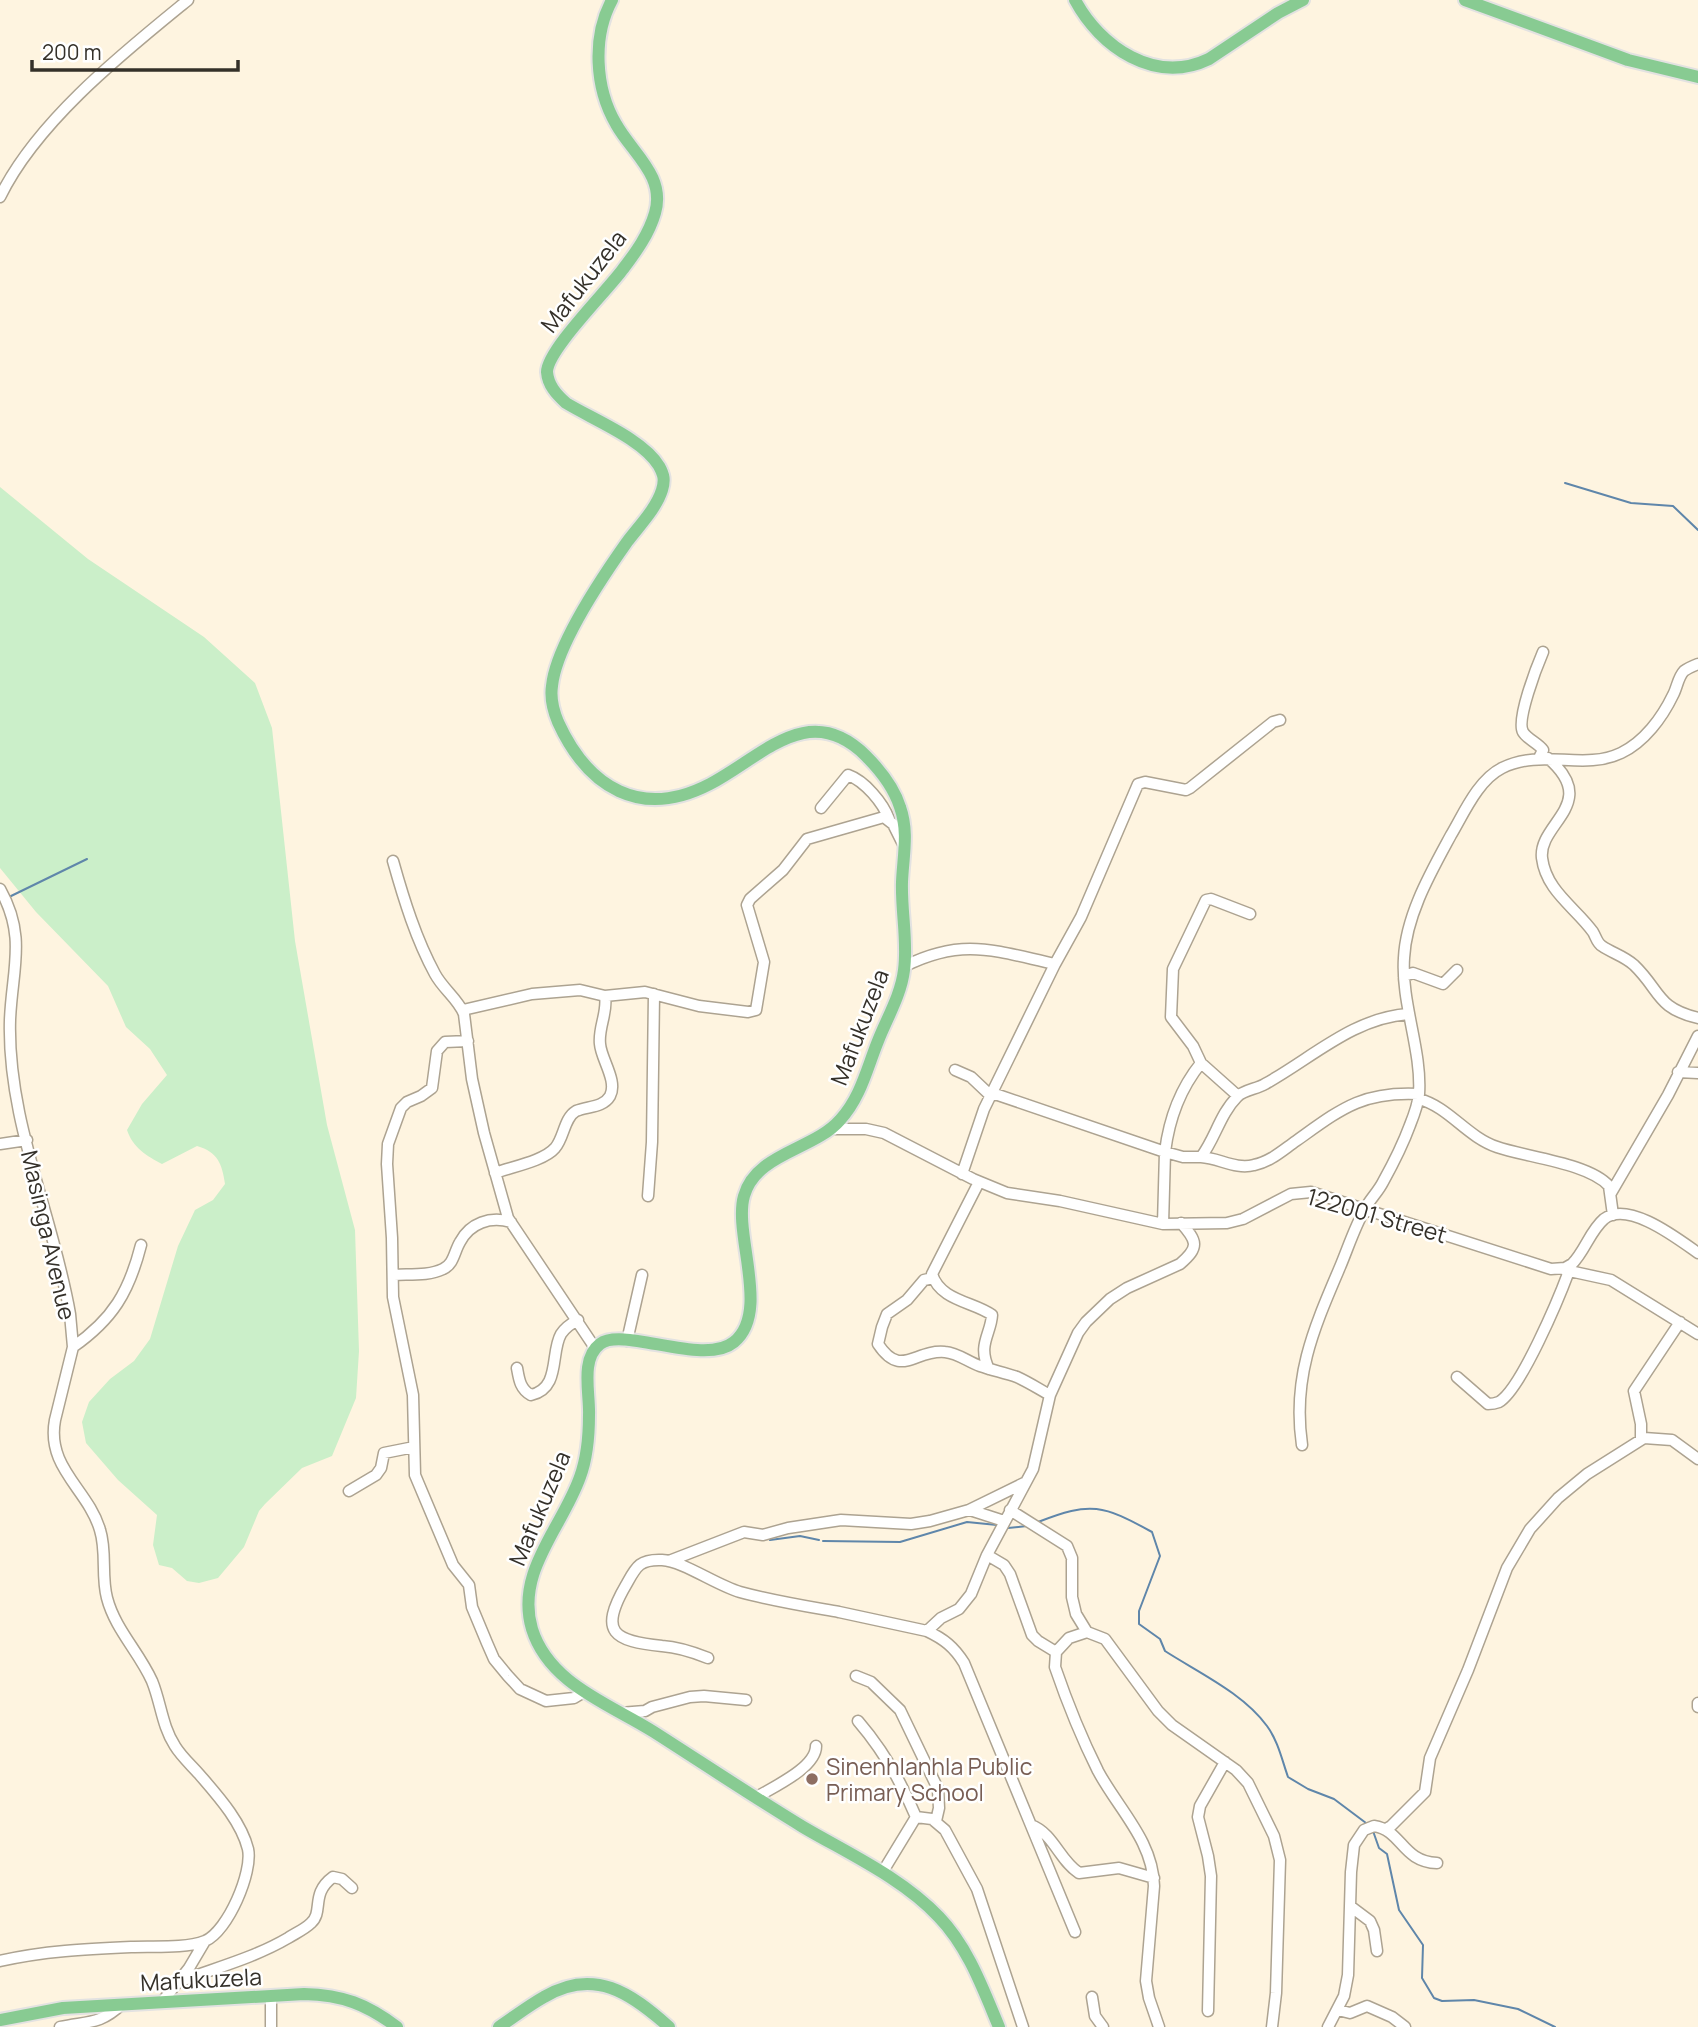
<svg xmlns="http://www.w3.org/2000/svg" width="1698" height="2027" font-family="Manrope,sans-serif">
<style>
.green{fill:#cbefc9}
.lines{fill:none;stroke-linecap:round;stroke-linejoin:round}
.stream{stroke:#5f86aa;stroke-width:2}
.minor-casing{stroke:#ada391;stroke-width:13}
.major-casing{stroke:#e3e2e1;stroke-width:16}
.minor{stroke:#fff;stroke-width:10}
.major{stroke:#88cb92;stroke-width:12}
.education-dot{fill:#8d6e63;stroke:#fff;stroke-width:2.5}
.labels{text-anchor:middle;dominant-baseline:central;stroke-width:5;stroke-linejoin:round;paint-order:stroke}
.street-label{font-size:23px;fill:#343029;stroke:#fff}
.education-label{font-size:23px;fill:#785e54;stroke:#fff;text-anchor:start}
</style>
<rect width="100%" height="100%" fill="#fef4e0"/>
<path class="green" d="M0 487 88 559 204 637 255 683 272 728 295 941 327 1125 355 1230 359 1351 356 1398 332 1456 302 1468 265 1504 259 1511 244 1547 218 1578 199 1583 187 1581 172 1568 159 1565 153 1545 157 1515 118 1480 86 1443 82 1422 89 1402 110 1379 134 1361 150 1339 178 1246 195 1210 213 1200 225 1184C222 1164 218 1152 197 1146L162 1164C147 1156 133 1148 127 1130L142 1104 167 1075 150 1049 126 1027 108 986 36 912 0 868Z"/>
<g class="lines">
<path class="stream" d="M1565 483 1631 503 1673 506 1698 530
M9 897 87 859
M1038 1522C1091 1501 1103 1505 1152 1532L1160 1556 1139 1611V1624L1160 1639 1165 1651C1199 1673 1243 1693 1267 1726 1278 1741 1282 1760 1288 1777L1308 1789 1334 1799 1366 1823
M1008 1528 1027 1526
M770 1540 800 1536 819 1540
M823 1541 900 1542 967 1522 997 1525
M1373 1831 1379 1848 1387 1854 1399 1910 1423 1945 1422 1978 1434 1998 1442 2001 1474 2000 1518 2009 1555 2027"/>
<g class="minor-casing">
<path id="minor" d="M0 197C37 121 123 53 188 0
M1539 758 1543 750C1538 743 1527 739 1523 732 1516 720 1537 666 1543 652
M1548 758C1601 804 1538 823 1542 858 1546 891 1576 908 1593 932 1596 937 1597 943 1602 946 1612 953 1624 956 1634 965 1661 991 1656 1008 1698 1018
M821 808 848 775C865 781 883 803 889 819
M393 861C404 900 416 939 435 974 443 989 458 999 464 1014L472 1079 484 1133 508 1218 595 1348
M0 889C27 937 12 969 10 1020 7 1120 53 1215 70 1314L73 1347 55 1420C46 1468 88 1489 100 1530 107 1552 101 1576 107 1598 115 1629 139 1652 152 1681 161 1703 162 1726 175 1746 181 1756 191 1765 199 1774 217 1795 241 1821 248 1849 253 1872 228 1931 205 1941 184 1949 154 1946 131 1947 87 1949 43 1951 0 1961
M905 966C963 937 995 951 1055 964
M1404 976 1413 973 1443 984 1457 970
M463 1010 532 994 580 990 605 996 645 992 699 1006 748 1012 756 1010 764 962 747 905 750 899 783 870 807 839 884 817 893 824 904 846
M468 1041 445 1042 437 1051 432 1088 421 1096 407 1102 401 1108 388 1144 387 1164 392 1238 393 1297 413 1395 415 1475 453 1565 469 1585 472 1607 487 1643 494 1659 508 1676 520 1689 546 1701 574 1698 584 1692
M1201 1063C1180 1089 1169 1119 1165 1152L1183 1157H1201C1215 1139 1220 1114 1237 1097 1243 1090 1257 1089 1265 1084 1312 1058 1353 1018 1408 1014
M955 1070 971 1077 990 1095H998L1165 1152 1163 1224
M1678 1072 1698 1073
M1238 1096 1201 1063 1193 1046 1171 1017 1173 969 1206 900 1211 899 1250 914
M1419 1099C1449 1107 1467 1137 1497 1147 1525 1157 1589 1163 1609 1186L1613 1215
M831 1129H866L884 1133 973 1179 1007 1193 1060 1201 1163 1224 1227 1223 1243 1219 1291 1194 1311 1192 1551 1269 1565 1268 1572 1264C1585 1251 1590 1231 1604 1219 1628 1200 1678 1239 1698 1253
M0 1144 27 1140
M1201 1157C1219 1158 1236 1170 1254 1165 1270 1162 1283 1150 1296 1141 1341 1109 1362 1091 1419 1094
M495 1173C511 1167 544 1161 555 1148 564 1138 564 1118 576 1111 587 1106 603 1108 610 1096 618 1081 601 1059 600 1044 598 1028 608 1012 605 996
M962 1174 984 1109 1055 964 1081 917 1138 784 1145 782 1186 790 1190 788 1273 722 1280 720
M979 1182 932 1274C940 1301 975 1302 992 1315 991 1334 977 1345 989 1369
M1611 1193 1668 1095 1698 1036
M648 1196 652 1142 654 994
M1565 1270 1611 1280 1698 1334
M394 1275C409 1274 429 1276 443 1269 454 1264 454 1252 460 1242 470 1223 490 1216 511 1222
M933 1278 924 1280 907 1300 887 1314 882 1327 878 1344C901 1379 915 1349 945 1352 958 1353 968 1362 980 1366 992 1370 1005 1373 1017 1377 1028 1382 1039 1389 1050 1395
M627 1341 642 1275
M73 1347C113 1319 129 1292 141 1245
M517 1368C519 1379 520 1389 531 1395 561 1388 550 1353 561 1334 565 1328 572 1323 578 1320
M1457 1377 1488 1404C1493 1404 1494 1404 1499 1402 1521 1389 1559 1298 1569 1271
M1641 1440V1424L1634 1391 1680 1322
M1302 1445C1292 1377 1314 1328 1340 1267 1348 1248 1355 1226 1365 1209 1370 1199 1378 1192 1383 1182 1393 1164 1403 1144 1410 1125 1414 1115 1418 1105 1419 1094 1422 1050 1401 1003 1404 958 1406 915 1431 872 1451 835 1464 813 1478 780 1502 768 1542 748 1583 771 1621 753 1644 742 1662 718 1673 695 1677 688 1678 677 1684 671 1688 668 1693 666 1698 664
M349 1491 376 1475 381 1468 384 1453 414 1447
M970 1510 1004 1521
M1010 1510 1067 1546 1072 1558V1597L1076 1614 1087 1632
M987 1555 1004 1565 1010 1574 1032 1635 1038 1641 1056 1652
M669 1561 744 1532 763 1535 788 1528 841 1520 911 1524 930 1521 969 1510 1024 1483
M927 1631 941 1618 959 1609 971 1594 987 1555 1033 1469 1050 1395 1078 1333 1086 1322 1110 1299 1127 1288 1180 1264C1200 1247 1197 1241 1181 1223
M708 1658C693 1652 678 1647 662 1646 614 1641 598 1633 626 1585 636 1567 639 1559 662 1560 683 1561 716 1585 740 1592 773 1601 805 1606 839 1612 868 1618 898 1625 927 1631 944 1639 954 1647 964 1663L1075 1932
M856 1676 871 1682 900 1710 938 1789 939 1808 936 1821
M1698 1703V1707
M620 1713 645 1711 652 1707 690 1697 704 1696 746 1700
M858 1721C883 1750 901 1781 916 1817
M755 1798C773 1787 816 1768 816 1746
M1031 1825C1054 1834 1059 1860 1079 1873L1119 1868 1154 1878
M1386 1829 1391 1826 1425 1792 1430 1758 1468 1670 1507 1568 1530 1529 1558 1498 1587 1474 1644 1438 1672 1440 1698 1459
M882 1873 916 1817 932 1819 945 1830 977 1889 1023 2027
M1350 1906 1370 1921 1374 1930 1377 1951
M178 1982C215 1968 254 1958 288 1938 296 1933 305 1929 311 1923 324 1911 310 1894 333 1877L342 1879 352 1888
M271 1996V2027
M1092 1997 1095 2016 1103 2027
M162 2002 189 1968 205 1941
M1338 2010 1350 2013 1367 2006 1392 2017 1405 2027
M1208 2011 1211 1876 1208 1856 1198 1817 1200 1806 1225 1762
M60 2027C88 2021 100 2025 122 2004
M1159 2027 1149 1998 1146 1981 1154 1886C1153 1841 1119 1810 1098 1771 1083 1741 1066 1699 1055 1667L1056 1652 1069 1638 1087 1632 1105 1639 1158 1711 1172 1725 1236 1770 1248 1783 1274 1836 1280 1860 1276 1993 1272 2027
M1328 2027 1344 1996 1348 1975 1351 1872 1354 1845 1364 1830 1374 1826C1402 1830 1402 1862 1437 1863"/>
</g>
<g class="major-casing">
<path id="major" d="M612 0C592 37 595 88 616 124 632 153 666 176 655 213 649 234 636 252 623 269 608 290 547 350 547 372 548 385 556 394 566 403 592 419 643 439 659 466 664 475 665 480 662 490 656 509 639 526 627 542 603 576 556 645 552 686 550 699 553 710 558 722 588 788 641 820 710 784 762 757 809 699 866 756 880 770 894 788 900 807 909 832 903 857 902 882 901 911 908 942 904 970 901 995 887 1018 878 1041 867 1068 861 1097 840 1120 814 1150 756 1153 744 1196 733 1234 771 1312 734 1342 704 1367 623 1326 600 1344 580 1359 590 1394 589 1415 589 1436 587 1458 580 1477 562 1528 515 1572 532 1629 549 1684 610 1704 654 1732 704 1764 752 1796 803 1827 849 1854 902 1878 939 1917 968 1947 983 1989 999 2027
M1075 0C1100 47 1155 85 1209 59L1278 13 1303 0
M1465 0 1628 60 1698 77
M0 2020 63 2008 304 1994C343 1995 366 2004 397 2027
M499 2027C514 2017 528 2006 544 1997 594 1967 631 1993 669 2027"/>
</g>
<use href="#minor" class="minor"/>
<use href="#major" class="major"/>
</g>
<circle class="education-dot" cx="812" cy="1779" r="7"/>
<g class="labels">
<g class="street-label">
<text transform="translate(583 281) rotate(-52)">Mafukuzela</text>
<text transform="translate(859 1027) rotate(-69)">Mafukuzela</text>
<text transform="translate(1377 1215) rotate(16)">122001 Street</text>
<text transform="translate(49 1235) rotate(77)">Masinga Avenue</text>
<text transform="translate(539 1508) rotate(-67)">Mafukuzela</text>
<text transform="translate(201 1979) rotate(-3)">Mafukuzela</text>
</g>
<g class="education-label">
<text x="826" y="1766">Sinenhlanhla Public<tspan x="826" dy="26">Primary School</tspan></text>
</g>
</g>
<path d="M32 60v10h206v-10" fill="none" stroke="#343029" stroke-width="3.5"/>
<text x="42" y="60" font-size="21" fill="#343029" stroke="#ffffff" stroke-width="5" paint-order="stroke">200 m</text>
</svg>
